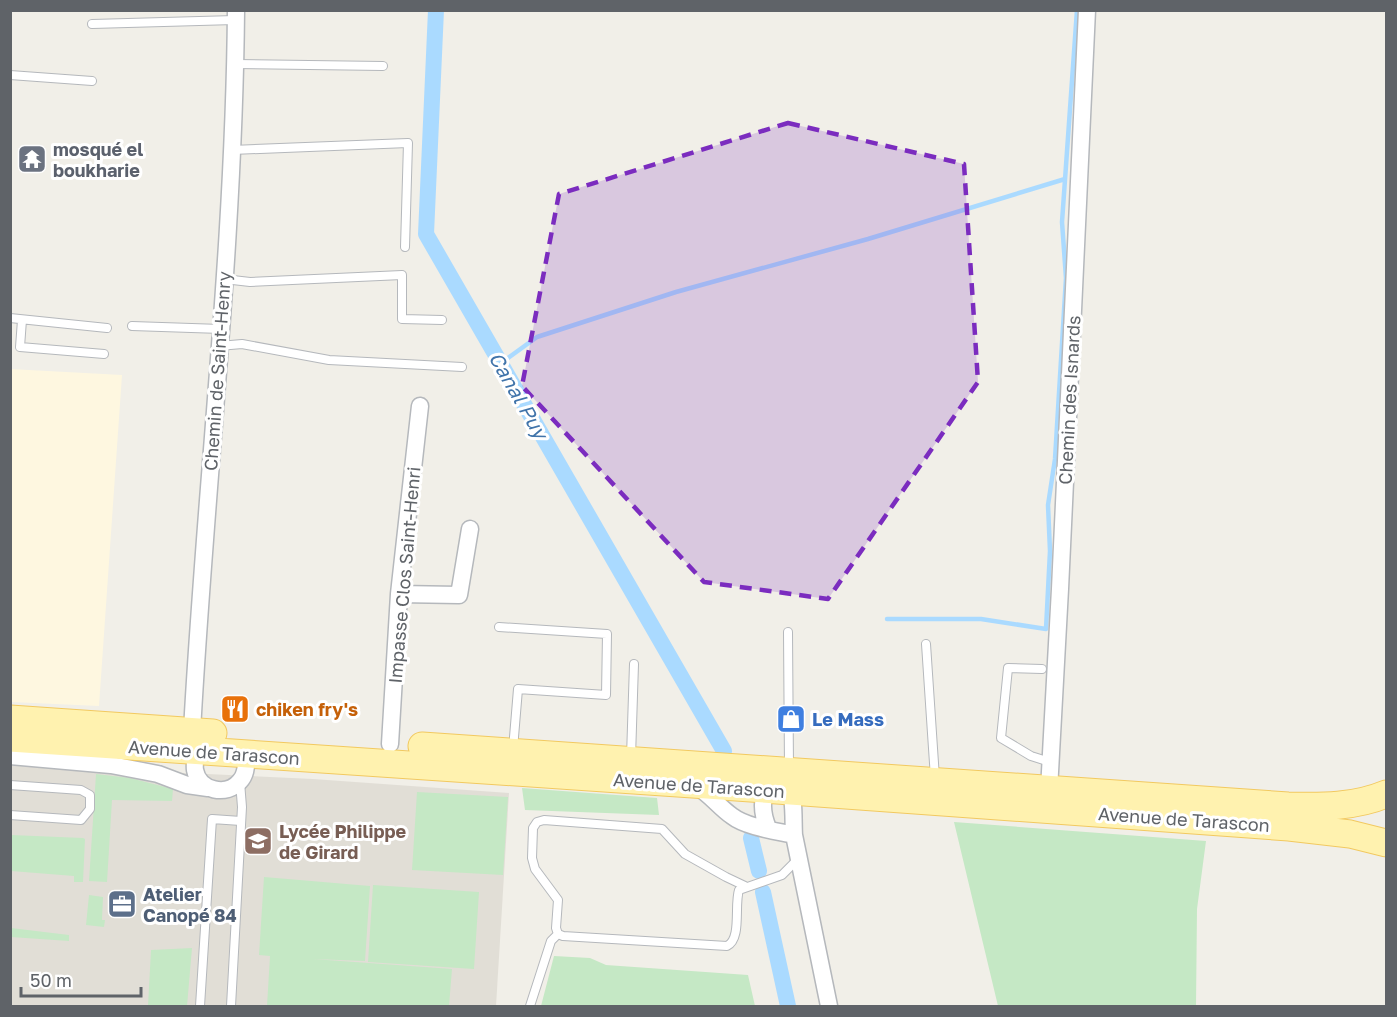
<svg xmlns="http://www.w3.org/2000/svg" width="1397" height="1017" font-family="'Golos Text',sans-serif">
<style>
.commercial{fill:#fef7e0}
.education{fill:#e1ded6}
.green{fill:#c5e8c5}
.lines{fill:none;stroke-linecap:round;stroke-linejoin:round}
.stream{stroke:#aadaff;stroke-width:4.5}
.canal{stroke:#aadaff;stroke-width:16}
.lane-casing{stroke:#b5b8bc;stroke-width:10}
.street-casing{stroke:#b5b8bc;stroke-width:19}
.primary-casing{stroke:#f2c960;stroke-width:29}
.lane{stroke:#fff;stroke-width:8}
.street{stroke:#fff;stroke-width:16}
.primary{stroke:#fff2af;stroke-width:27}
.marked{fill:#7b2cbf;fill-opacity:0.2;stroke:#7b2cbf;stroke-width:4.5;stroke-dasharray:12 8;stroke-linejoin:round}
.labels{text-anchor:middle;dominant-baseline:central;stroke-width:6;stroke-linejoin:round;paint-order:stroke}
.worship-label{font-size:18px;font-weight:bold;fill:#5b616d;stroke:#fff;text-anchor:start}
.street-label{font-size:18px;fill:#5f6368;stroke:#fff}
.food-label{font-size:18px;font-weight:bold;fill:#c56008;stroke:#fff;text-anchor:start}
.shop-label{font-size:18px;font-weight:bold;fill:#366cbe;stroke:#fff;text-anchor:start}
.education-label{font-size:18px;font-weight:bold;fill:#785e54;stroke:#fff;text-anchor:start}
.service-label{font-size:18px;font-weight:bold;fill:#4e5e75;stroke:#fff;text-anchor:start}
.water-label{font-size:20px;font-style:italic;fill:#4174aa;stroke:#fff}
</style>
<rect width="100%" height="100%" fill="#f1efe8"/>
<path class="commercial" d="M10 369 122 375 99 706 11 702Z"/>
<path class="education" d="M11 765 313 779 509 793 496 1006H11Z"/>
<path class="green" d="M96 774 130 778 173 789 172 801 112 800 107 882 89 881Z
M522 788 657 798 659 815 525 810Z
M417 792 508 797 503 875 412 870Z
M954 822 1206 841 1197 909 1196 1006H998Z
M11 835 83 838 85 839 83 882H74V876L11 871Z
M264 877 370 886 365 961 313 959 452 969 449 1006H267L270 956 259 955Z
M373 885 479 892 474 969 368 962Z
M89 895 103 897 102 920H105L104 927 86 925Z
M11 928 69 935V941L11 937Z
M192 948 187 1006H148L151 950Z
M554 956 590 958 606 965 748 975 755 1006H541Z"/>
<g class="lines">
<path class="stream" d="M501 363 537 337 676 292 868 239 1065 179
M887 619H981L1046 629 1050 551 1048 505 1055 459 1066 278 1062 222 1077 10"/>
<path class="canal" d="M436 10 426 234 724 751
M751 838 759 871
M763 892 788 1006"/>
<g class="lane-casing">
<path id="lane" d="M92 24 235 20
M235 64 383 66
M10 75 92 81
M232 150 408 143 405 247
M224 279 250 282 402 275V319L442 320
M10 318 107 328
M22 320 20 347 104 354
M132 326 221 329
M219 346 242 344 329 360 462 367
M499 627 607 634 606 695 518 689 513 749
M788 632 789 768
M926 644 935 778
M1042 669 1008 668 1001 738 1031 756 1050 762
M631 757 634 664
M10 785 81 790 90 795V809L81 820 10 815
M745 886 726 877 685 854 662 829 544 820 537 822 533 828 532 858 535 869 558 900 556 928 558 934 563 936 727 946C742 939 734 905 739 890L782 875 798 859
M200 1006 212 819 241 821
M231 1006 242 807 240 782
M530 1006 551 941 558 934"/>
</g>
<g class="street-casing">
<path id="street" d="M399 594 459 595 470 529
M192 731C205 491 234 251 236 10
M390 744 399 594 420 406
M196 750C196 756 194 764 195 770 199 791 227 797 240 781 247 774 246 763 247 754
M10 756 111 765 158 774 187 785 208 788
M788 784C795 794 793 822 794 835L829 1006
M696 786C710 794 719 807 732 816 746 827 776 831 794 835
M1049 790 1060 589 1087 10
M768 828C761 811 761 798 770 782"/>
</g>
<g class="primary-casing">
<path id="primary" d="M10 719 213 733
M10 738 722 786 1289 827 1350 834 1386 843
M422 746 1288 806C1322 807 1355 807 1386 794"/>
</g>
<use href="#lane" class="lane"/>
<use href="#street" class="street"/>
<use href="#primary" class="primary"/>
</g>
<path class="marked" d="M788 123 964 164 978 382 828 599 704 582 522 386 559 194Z"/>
<defs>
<g id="temple-square" transform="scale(1.5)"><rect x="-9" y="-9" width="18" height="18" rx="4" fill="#6b7280" stroke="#fff"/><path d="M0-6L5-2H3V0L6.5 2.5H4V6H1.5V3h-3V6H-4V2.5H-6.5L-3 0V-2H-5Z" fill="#fff"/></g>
<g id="restaurant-square" transform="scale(1.5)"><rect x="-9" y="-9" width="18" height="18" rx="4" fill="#e8710a" stroke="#fff"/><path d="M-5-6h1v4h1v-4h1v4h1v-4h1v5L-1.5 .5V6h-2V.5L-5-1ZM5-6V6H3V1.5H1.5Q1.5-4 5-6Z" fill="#fff"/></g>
<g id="shop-square" transform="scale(1.5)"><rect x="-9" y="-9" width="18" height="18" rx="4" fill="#3f7fe0" stroke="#fff"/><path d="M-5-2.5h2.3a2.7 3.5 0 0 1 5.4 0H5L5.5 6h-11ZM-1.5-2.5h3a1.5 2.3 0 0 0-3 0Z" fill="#fff"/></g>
<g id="school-square" transform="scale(1.5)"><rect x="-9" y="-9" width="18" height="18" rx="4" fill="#8d6e63" stroke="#fff"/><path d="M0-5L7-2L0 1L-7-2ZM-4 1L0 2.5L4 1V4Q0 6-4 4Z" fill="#fff"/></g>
<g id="office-square" transform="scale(1.5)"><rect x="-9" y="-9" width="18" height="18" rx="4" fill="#5c6f8a" stroke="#fff"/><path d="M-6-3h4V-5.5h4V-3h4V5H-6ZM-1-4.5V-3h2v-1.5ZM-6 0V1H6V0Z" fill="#fff"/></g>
</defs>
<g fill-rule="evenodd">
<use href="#temple-square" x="32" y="159"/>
<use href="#restaurant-square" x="235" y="709"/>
<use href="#shop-square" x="791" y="719"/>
<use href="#school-square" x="258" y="841"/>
<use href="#office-square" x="122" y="904"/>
</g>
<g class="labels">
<g class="worship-label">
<text x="53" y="149">mosqué el<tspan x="53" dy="21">boukharie</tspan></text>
</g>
<g class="street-label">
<text transform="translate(217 371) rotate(-86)">Chemin de Saint-Henry</text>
<text transform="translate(1069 400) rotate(-87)">Chemin des Isnards</text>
<text transform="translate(404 575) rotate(-85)">Impasse Clos Saint-Henri</text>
<text transform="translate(214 752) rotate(4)">Avenue de Tarascon</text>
<text transform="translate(699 785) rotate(4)">Avenue de Tarascon</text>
<text transform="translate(1184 819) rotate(4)">Avenue de Tarascon</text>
</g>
<g class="food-label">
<text x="256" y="709">chiken fry's</text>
</g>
<g class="shop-label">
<text x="812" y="719">Le Mass</text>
</g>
<g class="education-label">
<text x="279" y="831">Lycée Philippe<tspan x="279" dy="21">de Girard</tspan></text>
</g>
<g class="service-label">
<text x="143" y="894">Atelier<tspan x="143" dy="21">Canopé 84</tspan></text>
</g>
<g class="water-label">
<text transform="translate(519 395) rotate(60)">Canal Puy</text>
</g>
</g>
<rect width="1397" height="1017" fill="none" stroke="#5f6368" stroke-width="24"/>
<path d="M21 987v9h120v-9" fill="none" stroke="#5f6368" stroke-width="3"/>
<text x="30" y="987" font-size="18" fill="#5f6368" stroke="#ffffff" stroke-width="4.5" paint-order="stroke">50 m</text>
</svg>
